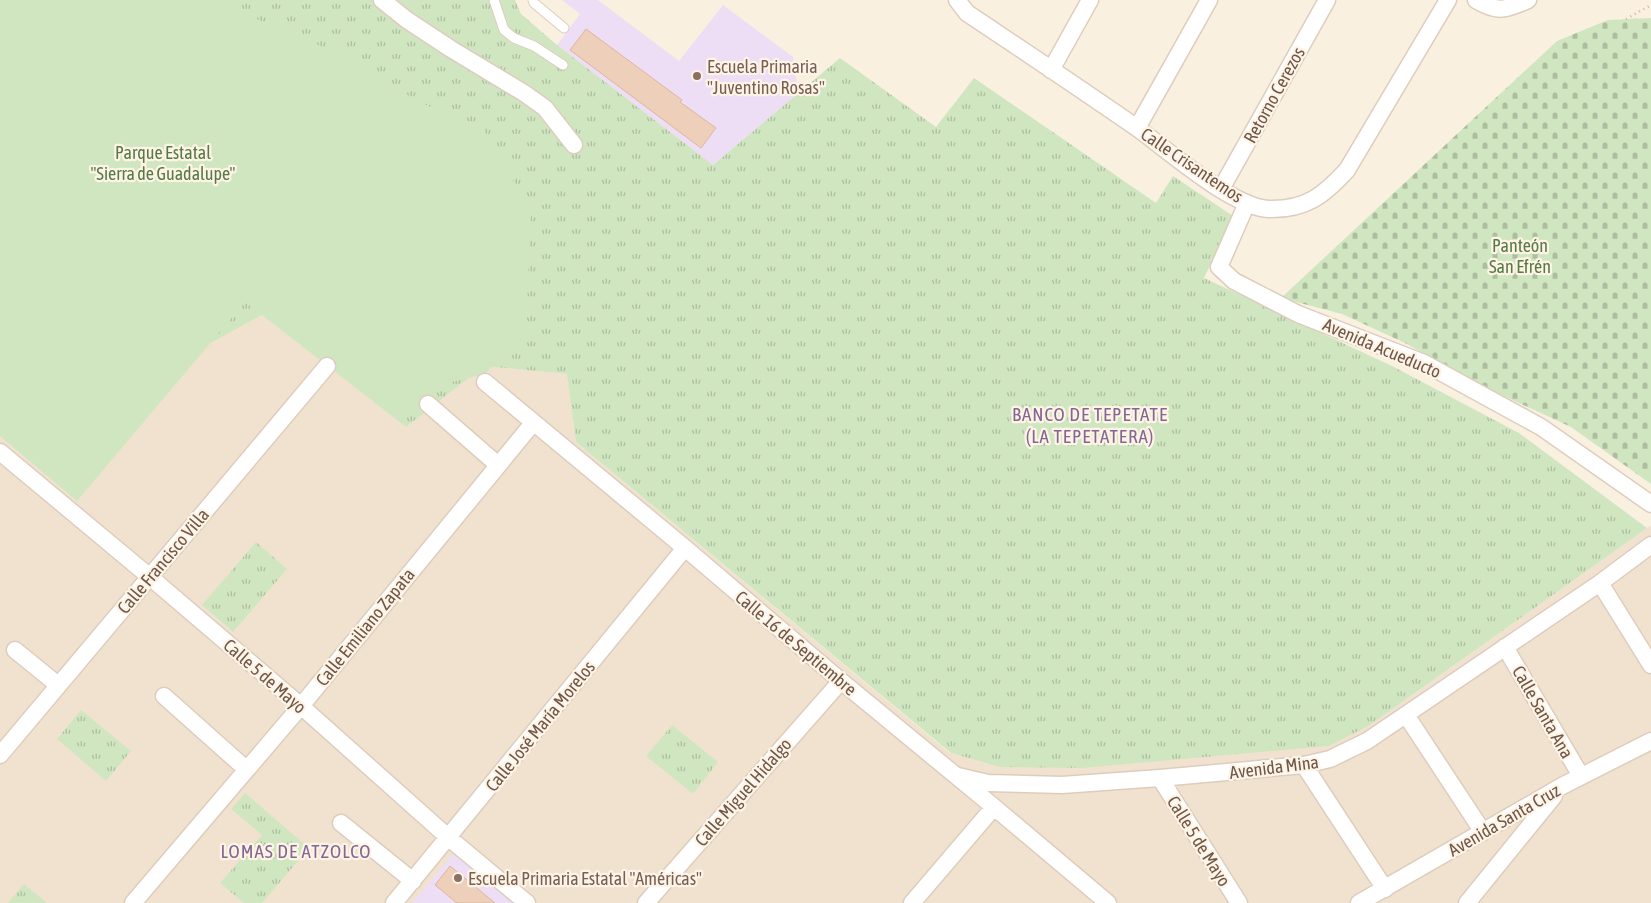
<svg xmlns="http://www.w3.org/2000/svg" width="1651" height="903" font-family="'Asap Condensed',sans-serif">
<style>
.residential{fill:#f1e2d0}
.education{fill:#eddef6}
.grass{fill:url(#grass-tufts)}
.cemetery{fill:url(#cemetery-stones)}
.park{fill:#d0e6c1}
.building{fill:#edcfba;stroke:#dfb69c}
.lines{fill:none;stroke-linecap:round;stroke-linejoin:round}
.service-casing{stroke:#ddcdbd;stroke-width:11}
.minor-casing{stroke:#ddcdbd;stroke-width:19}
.path{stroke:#d2b29e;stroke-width:2.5;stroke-dasharray:1 4;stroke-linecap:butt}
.service{stroke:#fff;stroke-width:9}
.minor{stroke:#fff;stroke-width:16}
.education-dot{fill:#8d6e63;stroke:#fef4e6;stroke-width:2}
.labels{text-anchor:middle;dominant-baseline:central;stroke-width:4.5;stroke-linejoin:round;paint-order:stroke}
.education-label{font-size:18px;fill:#785e54;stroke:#fef4e6;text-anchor:start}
.street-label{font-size:18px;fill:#6f574a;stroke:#fef4e6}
.park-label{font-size:18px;fill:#547a45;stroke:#fef4e6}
.neighbourhood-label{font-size:19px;letter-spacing:1px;fill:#836692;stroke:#fef4e6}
</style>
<defs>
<pattern id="grass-tufts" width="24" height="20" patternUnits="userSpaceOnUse" patternTransform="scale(1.25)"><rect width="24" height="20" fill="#d0e6c1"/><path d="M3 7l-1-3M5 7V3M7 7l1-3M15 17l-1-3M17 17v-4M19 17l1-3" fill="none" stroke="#adbd9f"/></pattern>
<pattern id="cemetery-stones" width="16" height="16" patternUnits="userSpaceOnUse" patternTransform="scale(1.25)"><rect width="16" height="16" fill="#d0e6c1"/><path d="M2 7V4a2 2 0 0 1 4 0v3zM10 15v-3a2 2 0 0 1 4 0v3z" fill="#adbd9f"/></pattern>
</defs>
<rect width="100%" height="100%" fill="#faf0e0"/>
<path class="residential" d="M262 315 484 366 568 374 576 442 950 753 999 767 1370 725 1651 525V903H0V426L202 348Z"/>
<path class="education" d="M562 0H598L679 61 723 5 793 57 798 91 795 96 713 165 557 45 580 14Z
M454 853 514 903H412Z"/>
<path class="grass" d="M0 0H515L521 14 557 45 713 165 840 58 936 127 974 78 1156 203 1173 176 1233 216 1204 278 1392 366 1519 433 1647 528 1370 725 1329 746 1082 768 999 767 951 753 576 442 567 374 484 366 406 427 262 315 202 348Z
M256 542 287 569 233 632 202 605Z
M81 710 131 751 106 781 57 739Z
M672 725 718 762 693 794 646 756Z
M245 793 309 848 262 903H244L220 883 262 835 231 809Z
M24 884 47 903H8Z"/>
<path class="cemetery" d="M1651 18V484L1571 427 1491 390 1405 343 1342 314 1281 298 1557 41 1608 20Z"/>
<path class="park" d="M0 0H211L359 62 417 101 484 130 531 212 526 330 485 374 431 387 399 421 342 373 245 302 77 501 0 436Z"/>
<path class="building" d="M586 29 682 100 680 102 716 128 701 148 570 50Z
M450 866 495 903H457L435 885Z"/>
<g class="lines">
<g class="service-casing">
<path id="service" d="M494 0 504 30 514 38 534 46 563 65
M533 0 534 3 564 28"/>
</g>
<g class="minor-casing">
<path id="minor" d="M382 0 407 20 451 49 524 93 545 108 574 145
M957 0 967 13C1024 51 1081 89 1137 128 1169 151 1232 207 1269 209 1306 210 1324 195 1347 170L1448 0
M1476 0C1498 13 1506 10 1528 0
M1051 70 1090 0
M1137 128 1209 0
M1221 189 1327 0
M1247 203 1219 267 1234 281 1298 314 1424 363 1541 427 1651 504
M485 382 685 548 841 681 994 807 1108 903
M428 404 498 465
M0 452 150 577 301 706 449 838 527 903
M1600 583 1651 665
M1505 647 1581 776
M15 650 58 685
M164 696 246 769
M1406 715 1483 832
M0 755 327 366
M1304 765 1385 889
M958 776 988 783 1062 785 1160 778 1304 765 1330 759 1367 741 1600 583 1651 545
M1160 778 1239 903
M341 823 413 881
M133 903 301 706 533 423
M394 903 685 548
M646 903 841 681
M912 903 994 807
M1359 903 1562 786 1651 741
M1467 903 1554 796"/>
</g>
<path class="path" d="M1626 19 1651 5"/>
<use href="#service" class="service"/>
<use href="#minor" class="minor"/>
</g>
<g class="education-dot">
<circle cx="697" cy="76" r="5"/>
<circle cx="458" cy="878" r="5"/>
</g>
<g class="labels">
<g class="education-label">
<text x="707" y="66">Escuela Primaria<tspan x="707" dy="21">"Juventino Rosas"</tspan></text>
<text x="468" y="878">Escuela Primaria Estatal "Américas"</text>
</g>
<g class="street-label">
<text transform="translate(1274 95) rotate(-61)">Retorno Cerezos</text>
<text transform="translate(1192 165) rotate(34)">Calle Crisantemos</text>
<text transform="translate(1382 348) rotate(23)">Avenida Acueducto</text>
<text transform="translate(163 561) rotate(-50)">Calle Francisco Villa</text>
<text transform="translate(365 627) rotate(-51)">Calle Emiliano Zapata</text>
<text transform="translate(796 643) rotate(40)">Calle 16 de Septiembre</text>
<text transform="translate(265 676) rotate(41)">Calle 5 de Mayo</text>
<text transform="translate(1543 712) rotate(60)">Calle Santa Ana</text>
<text transform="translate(540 726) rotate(-51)">Calle José María Morelos</text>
<text transform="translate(1274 767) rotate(-7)">Avenida Mina</text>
<text transform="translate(743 792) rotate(-49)">Calle Miguel Hidalgo</text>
<text transform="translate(1504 820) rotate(-30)">Avenida Santa Cruz</text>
<text transform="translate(1199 841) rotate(58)">Calle 5 de Mayo</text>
</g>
<g class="park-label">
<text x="163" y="152">Parque Estatal<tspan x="163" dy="21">"Sierra de Guadalupe"</tspan></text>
<text x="1520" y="245">Panteón<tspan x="1520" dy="21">San Efrén</tspan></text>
</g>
<g class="neighbourhood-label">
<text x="1090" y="414">BANCO DE TEPETATE<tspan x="1090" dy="22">(LA TEPETATERA)</tspan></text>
<text x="296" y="851">LOMAS DE ATZOLCO</text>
</g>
</g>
</svg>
